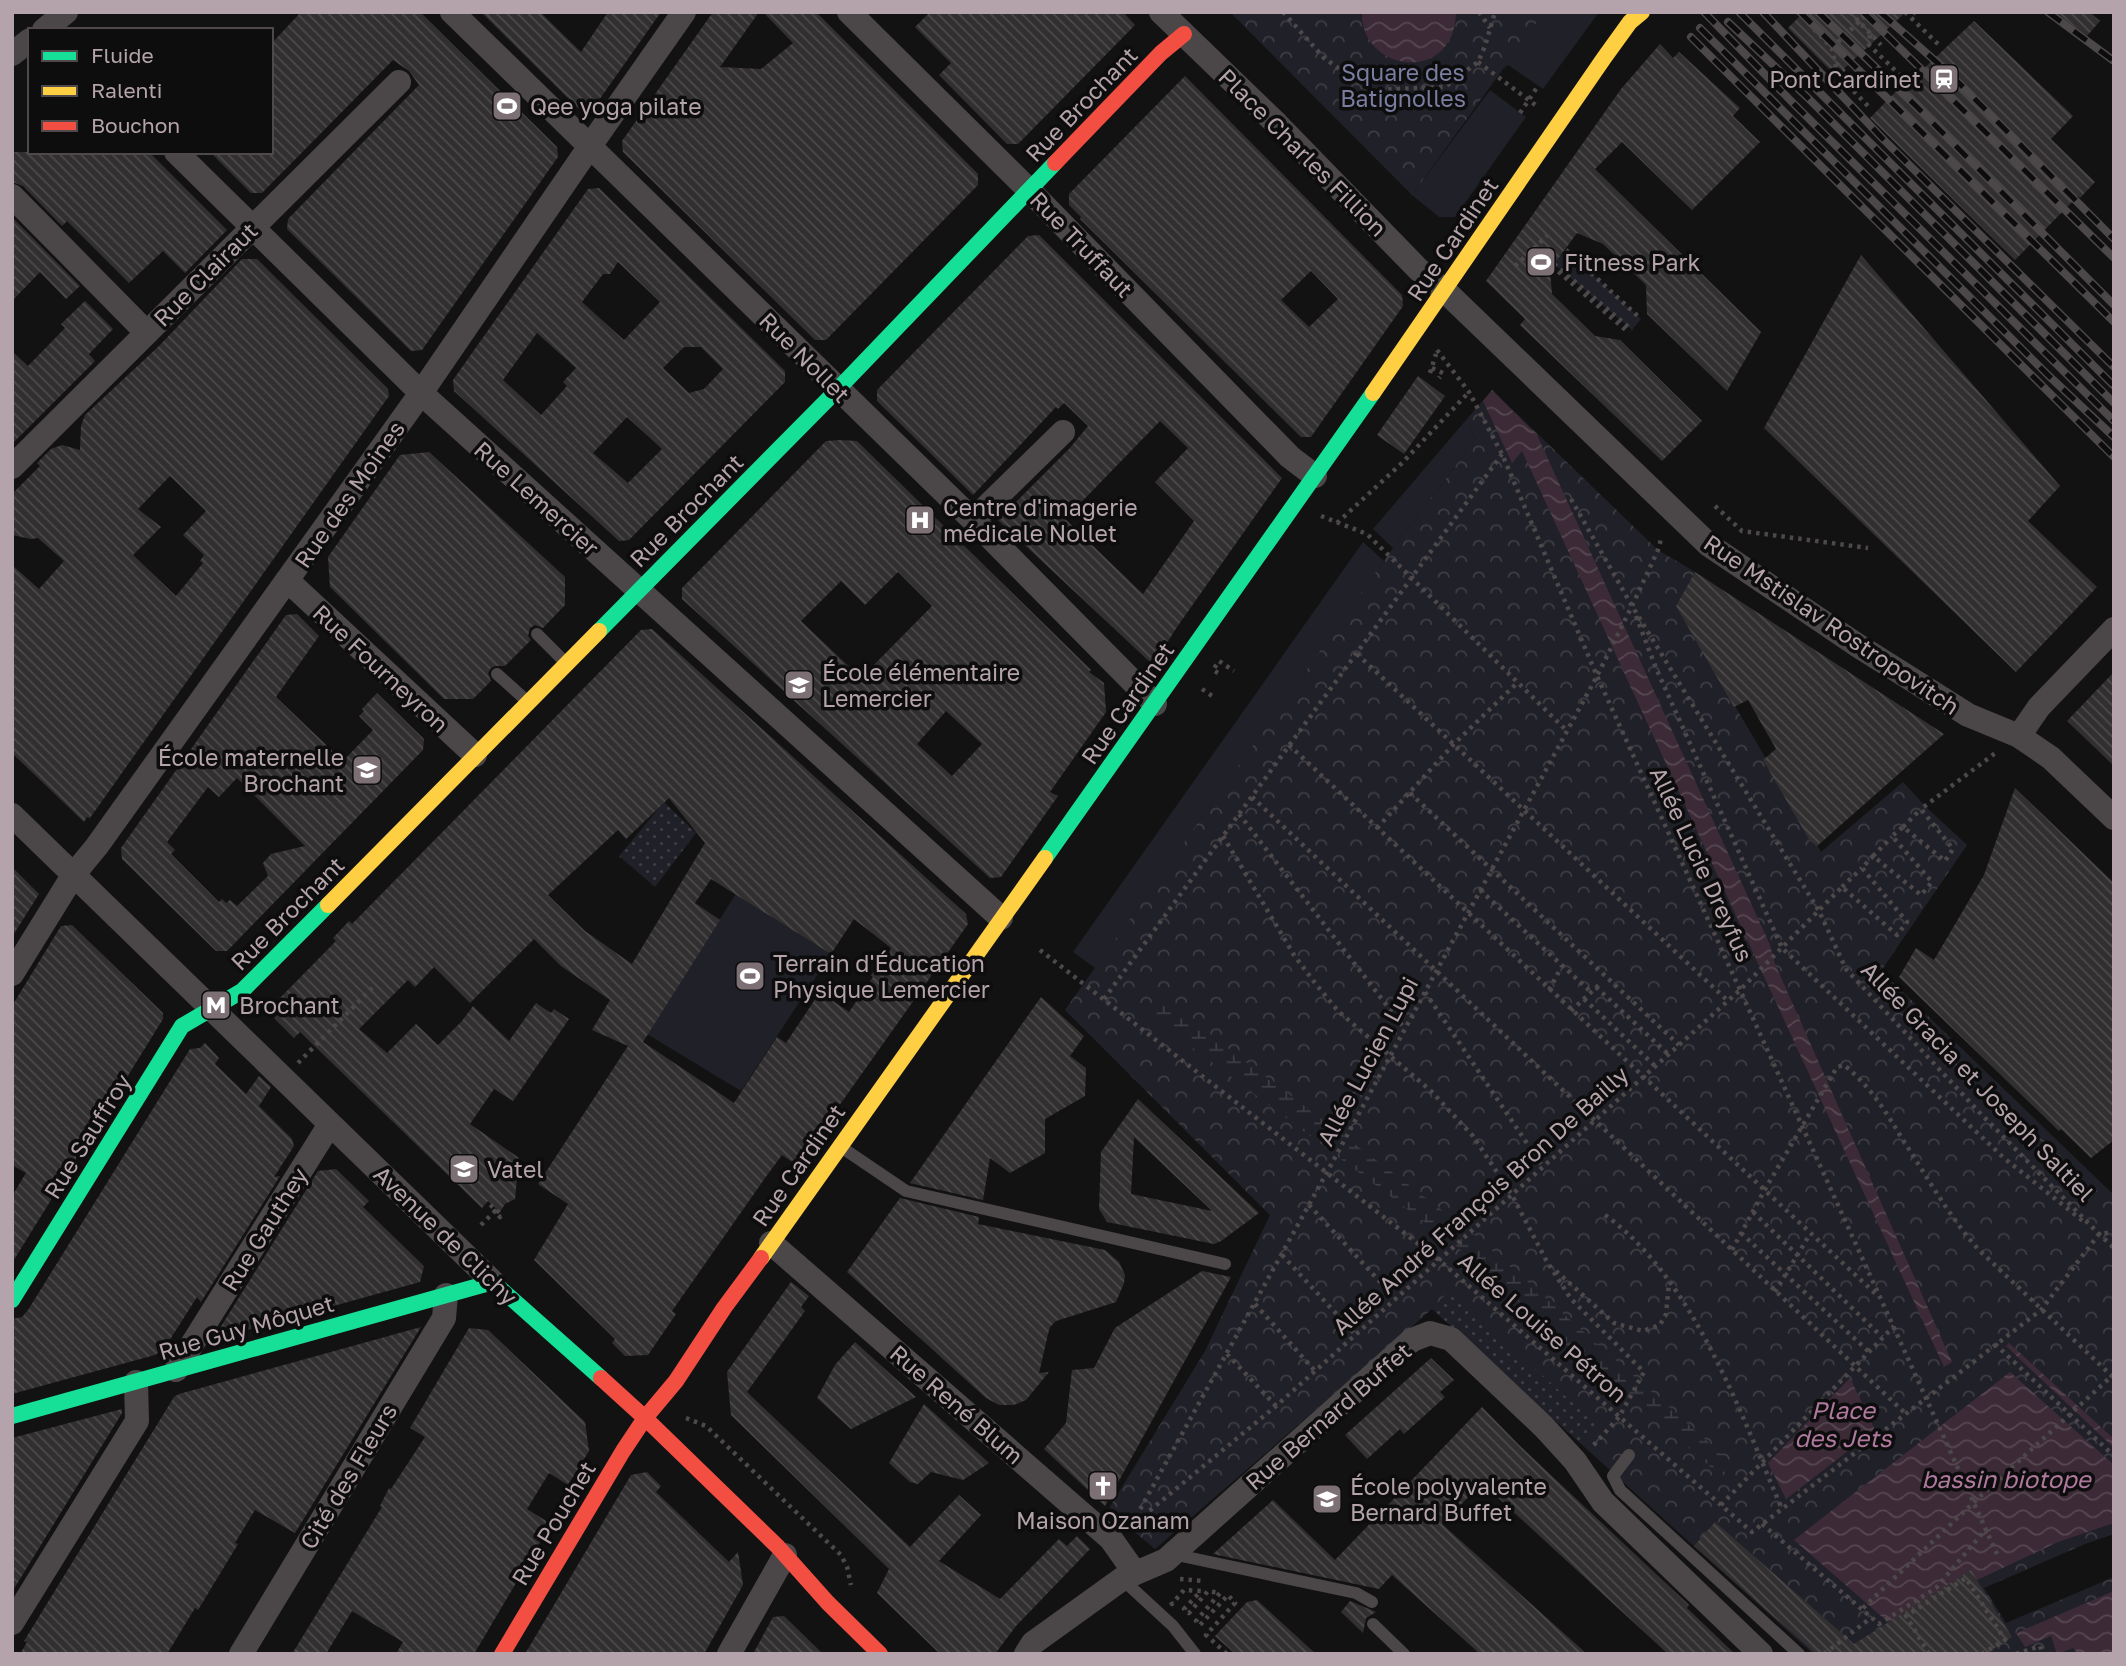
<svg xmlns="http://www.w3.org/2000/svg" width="2126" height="1666" font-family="'Golos Text',sans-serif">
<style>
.grass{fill:#202028}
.forest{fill:url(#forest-crowns)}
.wetland{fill:url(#wetland-marsh)}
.garden{fill:url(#garden-dots)}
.water{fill:url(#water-waves)}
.building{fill:url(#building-back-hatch);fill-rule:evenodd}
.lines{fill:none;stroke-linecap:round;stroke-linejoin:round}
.path{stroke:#4d484a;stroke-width:4.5;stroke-dasharray:3.5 5;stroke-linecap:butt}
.lane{stroke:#4b4748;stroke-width:12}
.street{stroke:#4b4748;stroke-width:24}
.fast{stroke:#16e098;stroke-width:16}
.slow{stroke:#ffcf43;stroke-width:16}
.jam{stroke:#f24e42;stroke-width:16}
.rail-casing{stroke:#4c4849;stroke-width:8}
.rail{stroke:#0e0d0d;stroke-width:5;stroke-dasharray:16;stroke-linecap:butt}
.labels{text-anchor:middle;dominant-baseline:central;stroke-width:7;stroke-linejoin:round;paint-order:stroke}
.park-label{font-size:23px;fill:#7a7d9f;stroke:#0e0d0d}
.poi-label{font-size:23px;fill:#b4a3aa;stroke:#0e0d0d;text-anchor:start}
.street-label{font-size:23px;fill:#b4a3aa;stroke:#0e0d0d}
.water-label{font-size:24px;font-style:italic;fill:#af799e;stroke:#0e0d0d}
</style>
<defs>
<pattern id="forest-crowns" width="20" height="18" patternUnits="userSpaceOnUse" patternTransform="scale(1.75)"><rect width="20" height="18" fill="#202028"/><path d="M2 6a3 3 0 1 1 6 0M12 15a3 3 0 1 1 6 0" fill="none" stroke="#3e3d44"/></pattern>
<pattern id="wetland-marsh" width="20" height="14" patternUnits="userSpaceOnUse" patternTransform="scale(1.75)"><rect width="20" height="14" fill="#202028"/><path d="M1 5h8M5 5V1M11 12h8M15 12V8" fill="none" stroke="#3e3d44"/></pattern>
<pattern id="garden-dots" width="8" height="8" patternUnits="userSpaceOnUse" patternTransform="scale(1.75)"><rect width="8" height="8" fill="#202028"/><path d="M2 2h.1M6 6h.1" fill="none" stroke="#3e3d44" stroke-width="1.8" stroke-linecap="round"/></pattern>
<pattern id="water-waves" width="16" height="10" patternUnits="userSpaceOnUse" patternTransform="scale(1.75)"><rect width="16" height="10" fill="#3c2b37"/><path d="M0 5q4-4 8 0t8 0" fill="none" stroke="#564751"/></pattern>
<pattern id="building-back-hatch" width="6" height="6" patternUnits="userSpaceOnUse" patternTransform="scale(1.75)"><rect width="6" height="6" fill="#322f30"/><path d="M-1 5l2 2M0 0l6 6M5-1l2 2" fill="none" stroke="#4d4a4b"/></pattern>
</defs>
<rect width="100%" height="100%" fill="#131212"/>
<path class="grass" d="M1527 12H1599L1543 89 1508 65 1504 70Z
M1490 90 1526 117 1455 217H1439L1412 195Z
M1566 250 1641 319 1632 330 1554 264Z
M1466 420 1476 439 1393 548 1373 529Z
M1363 542 1384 561 1095 968 1073 952Z
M784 818 765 913 831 954 741 1091 647 1034Z"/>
<path class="forest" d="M1230 12H1544L1412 195Z
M1492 390 1658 550 1695 572 1676 606 1821 852 1903 782 1925 806 1967 845 1881 971 2114 1195V1534L2085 1544 1984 1588 2006 1623 2114 1577V1654H1813L1432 1309 1155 1549 1108 1510 1205 1351 1270 1215 1065 1010 1393 548 1476 439 1466 420Z"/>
<path class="wetland" d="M1160 997 1471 1232 1733 1464 1722 1477 1455 1245 1148 1014Z"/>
<path class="garden" d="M664 802 696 833 655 887 619 856Z
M1449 1291 1596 1424 1579 1442 1432 1309Z"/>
<path class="water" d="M1362 12H1455L1456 15C1455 22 1454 31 1451 37 1430 82 1360 63 1362 12Z
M1492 390 1537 435 1770 945 1775 964 1952 1362 1944 1367 1522 451 1512 463 1483 401Z
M2009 1343 2114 1439V1448L2006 1346Z
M2010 1372 2114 1465V1523L2058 1542 1888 1622 1794 1540Z
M1850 1378 1875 1430 1786 1499 1768 1463Z
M2114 1591V1654H2078L2073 1648 2057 1654 2051 1636 2025 1647 2016 1633Z"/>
<path class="building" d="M301 12H420L557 147 558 157 422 350 411 351 287 229 288 219 419 85 409 71 393 60 262 193H251L210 152H271V44Z
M481 12H540L581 52 608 12H661L592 110 581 111Z
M713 12H759L720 67 761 69 793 43 763 12H816L978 174V185L826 340H815L623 152 622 141Z
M930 12H1123L1135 25 1018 144H1007L939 75 951 63 915 27Z
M1804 12H1906L1836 76 1788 28Z
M2055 12H2089L2100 21 2087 36Z
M1974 21 2073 116 2051 139 2095 182 2080 198 2078 196 2015 260 1870 118 1917 70 1920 72Z
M1660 44 1673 58 1679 52 1740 108 1733 116 1760 142 1692 210 1622 142 1595 169 1761 332 1727 391 1647 314 1646 285 1603 244 1577 233 1550 270 1552 294 1595 336 1620 340 1702 421 1662 461 1520 325 1525 319 1486 281 1621 89Z
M1185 76 1402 295 1403 306 1311 437H1301L1080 219 1081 217 1069 205V194ZM1311 271 1338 299 1309 327 1281 300Z
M12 152H149L227 230 185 273 163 251 129 283 67 221 62 226 23 186 12 182Z
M599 188 785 371V382L629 540 619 541 454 391 453 380 588 189ZM618 262 660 302 624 340 582 302 603 274H610ZM537 333 576 368 563 382 567 386 541 415 503 380ZM684 347H701L723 369 704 389 689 393 663 368ZM627 417 662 449 628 483 593 453Z
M12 217 80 286 66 299 40 272 12 301Z
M1039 235 1282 478 1177 627 1153 665 998 520 1069 449 1088 426 1064 403 1058 409 1056 407 973 495 877 401V390L1028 236ZM1160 421 1188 448 1155 482 1194 521 1143 594 1065 519Z
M1861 255 2060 486 2028 521 2097 587 2016 672 1764 428Z
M242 259H257L388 389 389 396 90 818 87 817 84 822 12 753V565L39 589 64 561 38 538 31 539 12 535V494L40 466 37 463 51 449 62 445 80 450 81 426 85 415 159 346ZM170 476 206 511 183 535 204 555 200 561 203 563 176 596 133 555 161 527 138 509Z
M85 301 113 329 89 354 95 361 12 444V351L28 366 65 328 61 324Z
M1418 376 1445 396 1404 454 1377 435Z
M840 440 857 441 1091 670 1089 672 1104 683 1106 712 1050 792 1058 796 1001 877 990 878 682 599V588L826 441ZM898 572 932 606 861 678 801 621 841 581 865 605ZM946 711 982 744 952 776 917 744Z
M429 452 565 577V605L543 628 535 625 530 628 528 636 531 640 505 666H495L491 668 488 673 491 681 473 699H444L330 587 328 557 400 455Z
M1695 572 1944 734 1817 846 1810 841 1763 760 1776 749 1748 700 1734 707 1676 606Z
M297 614 319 636 276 697 343 761 373 730 359 716 364 711 362 709 377 693 424 739 423 750 227 951H216L122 859 121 848 286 615ZM237 778 305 846 271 854 263 863 268 876 237 906 230 900 226 903 222 899 219 902 171 854 175 850 167 842 208 787 219 797Z
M652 629 966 914 968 924 797 1165 782 1155 765 1178 672 1311 676 1314 648 1355 625 1356 612 1343 615 1339 534 1260 568 1204 538 1184 628 1046 592 1030 610 1000 561 966 534 939 470 1003 434 967 415 987 408 980 359 1029 387 1053 416 1024 438 1045 462 1021 473 1006 509 1041 536 1003 551 1013 554 1009 569 1019 513 1101 494 1089 470 1124 519 1158 515 1199 505 1204 500 1212 488 1201 482 1208 300 1032 294 1038 274 1018 278 1014V1000L336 941 333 938 349 921 352 924 641 630ZM669 798 705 843 632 964 585 931 548 895 618 830 626 839ZM711 879 831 954 854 919 891 948 871 975 873 977 849 1012 820 992 786 1043 777 1037 734 1103 643 1042 720 920 695 903Z
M2114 672V766L2067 721Z
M2015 788 2114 883V1140L2091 1158 2061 1129 2059 1131 1899 977 1916 948 1934 960 1984 875Z
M12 867 39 894 12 937Z
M72 925 163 1013V1019L12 1263V1196L26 1173 12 1165V1006L61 926Z
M1041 997 1084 1036 1070 1056 1086 1068 1085 1096 1045 1119V1153L1010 1173 990 1158 983 1200 910 1183Z
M205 1043 219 1058 215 1064 246 1094 259 1076 271 1087 259 1106 292 1139 294 1146 274 1177 280 1176 201 1302 197 1297 164 1349 155 1355 12 1394V1319L22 1317 28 1310 190 1049 200 1048Z
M1138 1099 1259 1213 1221 1241 1214 1244 1107 1222 1099 1209 1101 1152ZM1134 1137 1212 1211 1131 1194Z
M336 1169 369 1201 363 1207 424 1266 420 1282 225 1336 220 1328 318 1171Z
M900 1198 979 1217 978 1224 1105 1250 1119 1262 1125 1275 1124 1283 1116 1302 1056 1321 1050 1327 1048 1334 1039 1373 1049 1372 1026 1400 1014 1405H999L986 1398 847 1272Z
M1202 1271 1231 1277 1105 1506 1044 1449 1066 1423 1072 1370 1094 1368 1115 1328Z
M791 1282 809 1296 801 1307 805 1311 747 1392 910 1547 959 1495 981 1515 939 1561 1000 1599 1059 1539 1067 1546 1077 1536 1090 1549 1016 1626 995 1654H940L877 1593 889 1569 731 1415 727 1372Z
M421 1327 295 1533 255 1510 235 1543 238 1544 198 1610 195 1608 167 1654H20L27 1642 24 1641 174 1397 179 1394Z
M469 1328 488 1330 585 1422 589 1451 568 1485 549 1473 527 1509 551 1524 474 1654H396L403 1642 352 1611 326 1654H292L382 1507 380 1506 389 1488 391 1489 425 1437 410 1428Z
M855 1342 916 1397 851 1429 817 1398 835 1365Z
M1431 1358 1454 1380 1440 1392 1445 1397 1404 1434 1400 1429 1367 1459 1345 1435Z
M924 1404 989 1463 963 1480 931 1472 918 1484 910 1482 889 1463Z
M1482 1407 1519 1445 1689 1605 1687 1608 1735 1654H1668L1482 1483 1442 1524 1587 1654H1480L1392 1575 1379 1589 1213 1554 1273 1500 1335 1560Z
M122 1409V1413L12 1592V1438Z
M647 1472 661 1486 656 1492 729 1562 738 1552 743 1585 704 1654H525L631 1475Z
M1715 1522 1854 1644 1971 1570 2012 1637 1986 1654H1816L1694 1546Z
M1257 1600 1316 1654H1235L1215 1636 1247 1602Z
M1350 1601 1376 1612 1366 1618 1363 1633 1341 1612Z
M784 1616 823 1654H753L773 1617Z"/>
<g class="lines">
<path class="path" d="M1283 12 1324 58 1369 90 1445 87 1478 62 1485 46 1495 12
M1479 12 1490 28
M1850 12 1881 45
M1905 12 1938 44
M1914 12 1916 14
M1808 23 1832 48 1837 74 1868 106
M1870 35 1869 45 1901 76
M1832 48 1869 12
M1478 62 1538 107
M1836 63 1848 76
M1520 113 1538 86
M1566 250 1641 319
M1554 264 1632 330
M1515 266 1547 236
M1552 266 1629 333
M1437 350 1469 392 1502 454 1597 676 1997 1554
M1432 368 1443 373 1439 378
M1430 373 1436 354
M1571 499 1632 606 1819 911 1846 969 1980 1113 2099 1234
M1715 506 1742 531 1868 548
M1321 516 1367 534 1567 731
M1337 523 1402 463 1469 392
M1636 616 1656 668 1782 948 2004 1158 2083 1221
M1357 654 1728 1001
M1218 673 1213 670 1219 661 1234 671
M1202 689 1215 698
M1289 745 1879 1297
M1410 793 1679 1045
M1252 797 1906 1414
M1239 814 1405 1029
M1903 827 1921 809
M1377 828 1454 744 1517 683
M1223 836 1294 955 1315 983 1338 1011 1431 1091 1473 1136 1512 1195 1546 1260 1571 1299 1644 1372 1619 1417 1592 1447
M1873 856 1892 837
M1842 887 1862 868
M1480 890 1591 992
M1040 950 1439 1260 1752 1532 2041 1310 2099 1234 2114 1232
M1596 987 1668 1054
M1549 990 1562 966
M1425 992 1543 1167
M1104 999 1502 454
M1584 999 1655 1066
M1571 1011 1601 983
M298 1063 374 986
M1309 1205 1396 1299
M1753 1212 1882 1337
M1605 1215C1693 1278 1740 1412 1782 1509
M481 1225 495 1211 500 1217 502 1215 487 1202
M1741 1233 1868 1351
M2098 1233 2114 1248
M1732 1250 1764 1191 1837 1067 1844 1065C1869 1085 1885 1110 1901 1137 1926 1175 1948 1215 1978 1249L2114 1378
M1282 1255 1356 1335
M1556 1271 1614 1323 1643 1331 1660 1325 1666 1314 1669 1283
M1775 1292 1810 1234
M1255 1304 1315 1371
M1995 1344 2114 1456
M1227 1354 1276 1406
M686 1418 706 1426 841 1555 847 1567 851 1585
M1721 1505 1894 1326
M1132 1524 1326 1174 1597 676 1632 606 1658 550 1661 539
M1762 1524 1879 1624 1936 1588 1986 1529
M1130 1527 1276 1406 1679 1045 1740 990 1842 887 1897 935 1907 922 1862 868 1873 856 1921 895 1932 882 1892 836 1903 827 1945 861 1953 849 1921 809 1998 751
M1180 1579 1203 1581
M1171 1602 1172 1604 1184 1590 1201 1591 1184 1609 1189 1613 1208 1591 1220 1593 1196 1621 1200 1625 1228 1595 1235 1603 1206 1635 1227 1654
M1863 1608 1974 1502 2114 1374
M1824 1654 1872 1617
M1929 1654 1906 1616 1966 1578 2005 1640 1982 1654
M2016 1654 2040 1646 2043 1654"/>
<path class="lane" d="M537 634 566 663
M497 674 528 702
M841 1147 906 1191 1225 1264
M1629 1455 1613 1476 1620 1490 1799 1654
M1172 1554 1356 1593 1372 1602
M1122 1579 1173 1626 1195 1654
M1373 1624 1404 1654"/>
<path class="street" d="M452 12 973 520 1155 704
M849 12 1029 190 1290 457 1315 476
M1161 12 1277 124 1418 269 1445 291 1709 545 1857 645 1968 715 2019 736 2051 758 2114 818
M44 30 66 12
M12 54 30 40
M176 152 421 393 1001 918
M12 196 147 333
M12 467 399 82
M973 520 1063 432
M287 580 475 755
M2019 736 2039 707 2114 629
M12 815 493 1282
M12 974 74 874 97 846 421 393 590 146 684 12
M771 1243 1111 1539 1135 1573
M176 1370 330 1124
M12 1623 137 1421 136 1382
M241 1654 444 1318 446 1295
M729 1654 785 1555
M1026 1654 1033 1643 1122 1579 1166 1560 1412 1340 1430 1333 1451 1339 1544 1427 1575 1461 1603 1502 1761 1654"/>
<path class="fast" d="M599 631 838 389 1055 163
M1045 858 1373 393
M12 1300 182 1026 242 991 328 905
M12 1416 493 1282 601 1378"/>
<path class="slow" d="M1373 393 1604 58 1630 22 1642 12
M328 905 599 631
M761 1258 1045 858"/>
<path class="jam" d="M1055 163 1161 53 1184 34
M601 1378 645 1418 778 1547 828 1603 880 1654
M502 1654 623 1451 645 1418 676 1381 724 1308 761 1258"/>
<g class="rail-casing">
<path id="rail" d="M1704 12 1794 104 2114 421
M1739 12 2114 386
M1763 12 1883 139 2114 367
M1800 12 2114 322
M1818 12 1916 106 2114 305
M1863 12 2114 258
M1880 12 1950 74 2114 239
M2048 12 2114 61
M1728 22 1806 96 2114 403
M1700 28 2049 376 2114 437
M1691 37 2114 457"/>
</g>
<use href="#rail" class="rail"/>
</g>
<defs>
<g id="station-square" transform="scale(1.575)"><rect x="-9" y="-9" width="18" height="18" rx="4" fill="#7c7075" stroke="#0e0d0d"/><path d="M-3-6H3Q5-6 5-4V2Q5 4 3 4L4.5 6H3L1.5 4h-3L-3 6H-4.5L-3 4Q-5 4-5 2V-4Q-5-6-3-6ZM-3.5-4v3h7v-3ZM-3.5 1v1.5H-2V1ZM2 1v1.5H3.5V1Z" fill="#fff"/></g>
<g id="stadium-square" transform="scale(1.575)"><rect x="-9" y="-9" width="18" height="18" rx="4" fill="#7c7075" stroke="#0e0d0d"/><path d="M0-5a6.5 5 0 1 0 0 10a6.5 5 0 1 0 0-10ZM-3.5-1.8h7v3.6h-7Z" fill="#fff"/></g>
<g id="hospital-square" transform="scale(1.575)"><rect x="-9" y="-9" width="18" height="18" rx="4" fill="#7c7075" stroke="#0e0d0d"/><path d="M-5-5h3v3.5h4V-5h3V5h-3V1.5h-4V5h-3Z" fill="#fff"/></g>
<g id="school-square" transform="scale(1.575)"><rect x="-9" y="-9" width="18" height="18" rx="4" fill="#7c7075" stroke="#0e0d0d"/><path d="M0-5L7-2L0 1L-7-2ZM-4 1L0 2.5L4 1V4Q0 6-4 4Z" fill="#fff"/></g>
<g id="metro-square" transform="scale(1.575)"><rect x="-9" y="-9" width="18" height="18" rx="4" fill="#7c7075" stroke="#0e0d0d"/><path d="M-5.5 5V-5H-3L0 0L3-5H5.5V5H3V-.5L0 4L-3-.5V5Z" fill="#fff"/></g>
<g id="university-square" transform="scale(1.575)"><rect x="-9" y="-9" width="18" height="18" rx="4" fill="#7c7075" stroke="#0e0d0d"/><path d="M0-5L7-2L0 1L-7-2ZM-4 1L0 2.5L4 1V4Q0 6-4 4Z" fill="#fff"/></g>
<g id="church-square" transform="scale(1.575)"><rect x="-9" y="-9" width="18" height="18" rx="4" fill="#7c7075" stroke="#0e0d0d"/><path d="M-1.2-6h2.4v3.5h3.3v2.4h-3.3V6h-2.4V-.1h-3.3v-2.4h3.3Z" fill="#fff"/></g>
</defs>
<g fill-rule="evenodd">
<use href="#station-square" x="1944" y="79"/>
<use href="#stadium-square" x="507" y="106"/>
<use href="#stadium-square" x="1541" y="262"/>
<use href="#hospital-square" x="920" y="520"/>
<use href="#school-square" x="799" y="685"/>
<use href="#school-square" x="367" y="770"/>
<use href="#stadium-square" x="750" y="976"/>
<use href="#metro-square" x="216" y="1005"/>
<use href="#university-square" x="464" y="1169"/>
<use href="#church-square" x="1103" y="1486"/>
<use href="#school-square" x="1327" y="1499"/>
</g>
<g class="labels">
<g class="park-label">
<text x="1403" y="72">Square des<tspan x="1403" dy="26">Batignolles</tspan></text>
</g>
<g class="poi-label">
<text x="1921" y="79" text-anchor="end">Pont Cardinet</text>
<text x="530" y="106">Qee yoga pilate</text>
<text x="1564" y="262">Fitness Park</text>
<text x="943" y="507">Centre d'imagerie<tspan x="943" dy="26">médicale Nollet</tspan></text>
<text x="822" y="672">École élémentaire<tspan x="822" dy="26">Lemercier</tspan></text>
<text x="344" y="757" text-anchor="end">École maternelle<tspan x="344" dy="26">Brochant</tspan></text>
<text x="773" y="963">Terrain d'Éducation<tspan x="773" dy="26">Physique Lemercier</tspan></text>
<text x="239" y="1005">Brochant</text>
<text x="487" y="1169">Vatel</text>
<text x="1350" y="1486">École polyvalente<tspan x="1350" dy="26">Bernard Buffet</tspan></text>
<text x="1103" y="1520" text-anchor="middle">Maison Ozanam</text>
</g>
<g class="street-label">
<text transform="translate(1081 104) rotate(-46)">Rue Brochant</text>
<text transform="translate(1303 152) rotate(45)">Place Charles Fillion</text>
<text transform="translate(1452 239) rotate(-56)">Rue Cardinet</text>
<text transform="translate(1082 244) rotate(46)">Rue Truffaut</text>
<text transform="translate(205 274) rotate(-45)">Rue Clairaut</text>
<text transform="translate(805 357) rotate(45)">Rue Nollet</text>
<text transform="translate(349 494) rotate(-55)">Rue des Moines</text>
<text transform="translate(537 498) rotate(42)">Rue Lemercier</text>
<text transform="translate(686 510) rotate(-45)">Rue Brochant</text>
<text transform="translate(1832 624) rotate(34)">Rue Mstislav Rostropovitch</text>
<text transform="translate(381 668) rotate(43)">Rue Fourneyron</text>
<text transform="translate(1127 703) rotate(-55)">Rue Cardinet</text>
<text transform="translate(1702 864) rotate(65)">Allée Lucie Dreyfus</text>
<text transform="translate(287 913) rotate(-45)">Rue Brochant</text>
<text transform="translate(1367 1061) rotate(-62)">Allée Lucien Lupi</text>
<text transform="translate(1978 1081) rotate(46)">Allée Gracia et Joseph Saltiel</text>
<text transform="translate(87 1136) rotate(-58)">Rue Sauffroy</text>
<text transform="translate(798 1165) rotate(-55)">Rue Cardinet</text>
<text transform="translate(1480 1200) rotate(-42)">Allée André François Bron De Bailly</text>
<text transform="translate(264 1229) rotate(-58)">Rue Gauthey</text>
<text transform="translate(446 1235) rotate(44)">Avenue de Clichy</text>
<text transform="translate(246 1327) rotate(-16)">Rue Guy Môquet</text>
<text transform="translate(1543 1327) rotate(41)">Allée Louise Pétron</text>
<text transform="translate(957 1404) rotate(41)">Rue René Blum</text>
<text transform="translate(1328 1416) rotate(-41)">Rue Bernard Buffet</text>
<text transform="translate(348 1476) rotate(-59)">Cité des Fleurs</text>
<text transform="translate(553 1523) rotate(-59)">Rue Pouchet</text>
</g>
<g class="water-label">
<text x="1843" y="1409">Place<tspan x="1843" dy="28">des Jets</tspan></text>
<text x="2006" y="1478">bassin biotope</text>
</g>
</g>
<rect width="2126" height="1666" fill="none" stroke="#b4a3aa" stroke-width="28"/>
<rect x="28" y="28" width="245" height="126" fill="#0e0d0d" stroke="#50494c" stroke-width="2"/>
<rect x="42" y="51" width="35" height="10" fill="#16e098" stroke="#50494c" stroke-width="2"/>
<text x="91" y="63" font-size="21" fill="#b4a3aa">Fluide</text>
<rect x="42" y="86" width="35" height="10" fill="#ffcf43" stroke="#50494c" stroke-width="2"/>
<text x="91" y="98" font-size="21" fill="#b4a3aa">Ralenti</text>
<rect x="42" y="121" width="35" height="10" fill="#f24e42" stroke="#50494c" stroke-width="2"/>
<text x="91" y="133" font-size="21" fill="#b4a3aa">Bouchon</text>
</svg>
